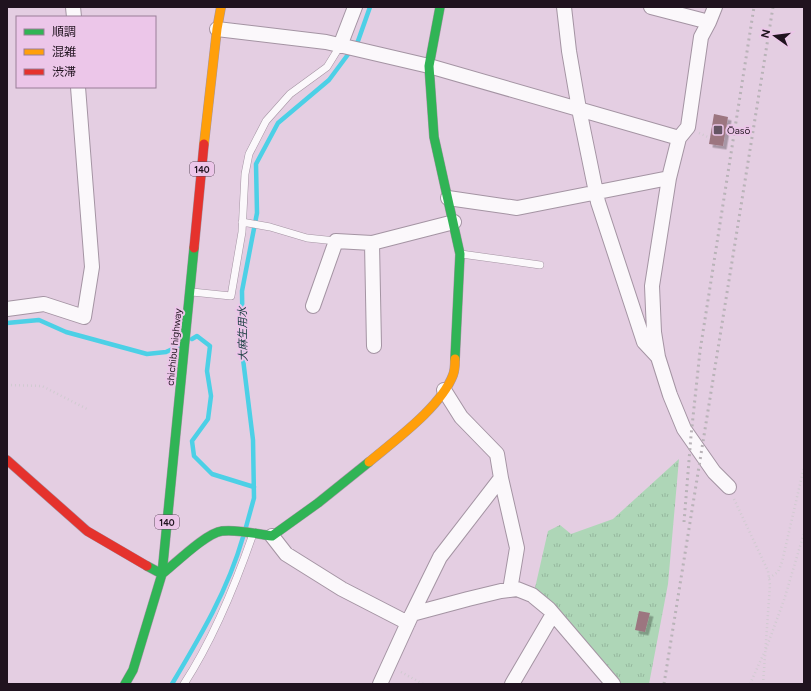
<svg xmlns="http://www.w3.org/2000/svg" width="811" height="691" font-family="Figtree,'Noto Sans JP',sans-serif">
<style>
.park{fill:url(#park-tufts)}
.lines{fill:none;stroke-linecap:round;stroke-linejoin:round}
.stream{stroke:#4cd0e6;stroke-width:4.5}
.building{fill:#9c7680;filter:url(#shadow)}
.lane-casing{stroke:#a494a3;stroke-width:8}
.street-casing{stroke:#a494a3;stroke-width:16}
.fast-casing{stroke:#a494a3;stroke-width:10}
.slow-casing{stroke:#a494a3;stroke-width:10}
.jam-casing{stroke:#a494a3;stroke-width:10}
.path{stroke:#d1cbd1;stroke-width:2.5;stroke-dasharray:1 3;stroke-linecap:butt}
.lane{stroke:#fbf8fb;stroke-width:7}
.street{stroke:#fbf8fb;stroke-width:14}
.fast{stroke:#30b455;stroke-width:9}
.slow{stroke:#ff9f0a;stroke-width:9}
.jam{stroke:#e5322d;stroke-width:9}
.rail{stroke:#b9b3b8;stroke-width:3;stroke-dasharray:2 4;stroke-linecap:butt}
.poi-dot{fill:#655463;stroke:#ecc6e9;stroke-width:1.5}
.labels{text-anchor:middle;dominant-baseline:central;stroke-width:4;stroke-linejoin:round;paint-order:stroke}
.shield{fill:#ecc6e9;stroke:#5d495c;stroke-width:1}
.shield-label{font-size:9px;font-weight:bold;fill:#20131f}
.poi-label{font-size:10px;fill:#20131f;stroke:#ecc6e9;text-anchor:start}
.street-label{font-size:10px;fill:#20131f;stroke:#ecc6e9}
.water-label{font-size:11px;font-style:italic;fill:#204146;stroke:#ecc6e9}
</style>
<defs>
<pattern id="park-tufts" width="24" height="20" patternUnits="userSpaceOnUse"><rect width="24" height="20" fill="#aed6b7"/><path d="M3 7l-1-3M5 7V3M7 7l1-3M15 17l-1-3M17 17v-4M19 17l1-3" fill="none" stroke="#95b79d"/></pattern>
<filter id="shadow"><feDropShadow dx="3.5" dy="3.5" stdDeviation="0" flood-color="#0004"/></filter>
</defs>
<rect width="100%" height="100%" fill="#e4cee2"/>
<path class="park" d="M679 459 668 584 649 684H617L535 588 548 531 560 525 571 534 613 519Z"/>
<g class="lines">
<path class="stream" d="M7 323 39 320 66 332 147 354 166 352 179 346
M192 339 197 336 210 346 207 371 211 396 208 419 192 441 194 456 212 474 254 487
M246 527 254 498 253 440 243 359 242 291 257 213 256 164 278 123 329 80 358 41 370 7
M172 684C200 637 228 590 243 537"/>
</g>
<path class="building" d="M714 114 728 117 723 146 709 144Z
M639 611 650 613 645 632 635 630Z"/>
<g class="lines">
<g class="lane-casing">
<path id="lane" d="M242 222 270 227 307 238 336 241
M461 254 540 265
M192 292 231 296 242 232 245 174 249 154 266 121 290 94 327 67 340 46
M184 684C214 638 235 586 253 534"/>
</g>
<g class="street-casing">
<path id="street" d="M73 7 74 17
M564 7 569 51 579 109 598 202 644 342 658 357 670 395 684 429 714 472 729 487
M651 7 709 22
M217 29 326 42 429 66 679 138
M340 46 355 7
M448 198 517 208 669 178
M372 243 374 346
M313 306 336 241 372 243 454 222
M7 309 44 304 84 317 92 267 78 87
M658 357 654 332 652 286 669 178 679 138 688 127 701 37 709 22 715 7
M501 478 517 548 510 590
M272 536 286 554 342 589 408 623
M412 614 468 599 501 591 517 589 532 595 549 609 613 684
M380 684 412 614 440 557 501 478 497 454 461 417 444 390
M512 684 553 614"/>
</g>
<g class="fast-casing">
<path id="fast" d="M440 7 429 66 434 137 460 254 455 359
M147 566 162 574C176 563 206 533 222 531 238 529 256 534 272 536L318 503 369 462
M125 684 133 670 162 574 194 248"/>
</g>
<g class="slow-casing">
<path id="slow" d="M204 144 217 29 221 7
M369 462C395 440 441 407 453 375 455 370 455 365 455 359"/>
</g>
<g class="jam-casing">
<path id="jam" d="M194 248 204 144
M7 460 87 531 147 566"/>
</g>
<path class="path" d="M699 133 710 138
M7 385 42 386 87 409
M734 499 768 571 770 585 763 684
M769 578 778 572 782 562 804 467
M766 649 784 600 804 533
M401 672 423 684
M750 684 764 653"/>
<use href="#lane" class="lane"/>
<use href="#street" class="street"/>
<use href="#fast" class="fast"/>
<use href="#slow" class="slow"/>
<use href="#jam" class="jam"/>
<path class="rail" d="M684 522 691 436 700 351 754 7
M664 684 773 7"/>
</g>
<rect class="poi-dot" x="713" y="125" width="10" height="10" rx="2"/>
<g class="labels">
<g class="shield">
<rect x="190" y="162" width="24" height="14" rx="3"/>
<rect x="155" y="515" width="24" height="14" rx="3"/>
</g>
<g class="shield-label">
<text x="202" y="169">140</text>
<text x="167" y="522">140</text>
</g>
<g class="poi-label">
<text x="727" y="130">Ōasō</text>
</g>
<g class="street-label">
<text transform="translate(174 347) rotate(-84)">chichibu highway</text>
</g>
<g class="water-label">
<text transform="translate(243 334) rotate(-91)">大麻生用水</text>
</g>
</g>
<rect width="811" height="691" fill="none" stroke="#20131f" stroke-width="16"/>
<rect x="16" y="16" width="140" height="72" fill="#ecc6e9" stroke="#9a7e98"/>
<rect x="24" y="29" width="20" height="6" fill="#30b455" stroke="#9a7e98"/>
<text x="52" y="36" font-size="12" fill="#20131f">順調</text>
<rect x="24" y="49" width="20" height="6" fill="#ff9f0a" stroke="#9a7e98"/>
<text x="52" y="56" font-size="12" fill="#20131f">混雑</text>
<rect x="24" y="69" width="20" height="6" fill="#e5322d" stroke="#9a7e98"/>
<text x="52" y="76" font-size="12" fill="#20131f">渋滞</text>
<g transform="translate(775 36) rotate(284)" stroke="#ecc6e9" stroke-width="3" paint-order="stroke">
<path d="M0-3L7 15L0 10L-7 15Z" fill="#20131f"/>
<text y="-6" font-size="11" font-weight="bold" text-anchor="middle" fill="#20131f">N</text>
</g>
</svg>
